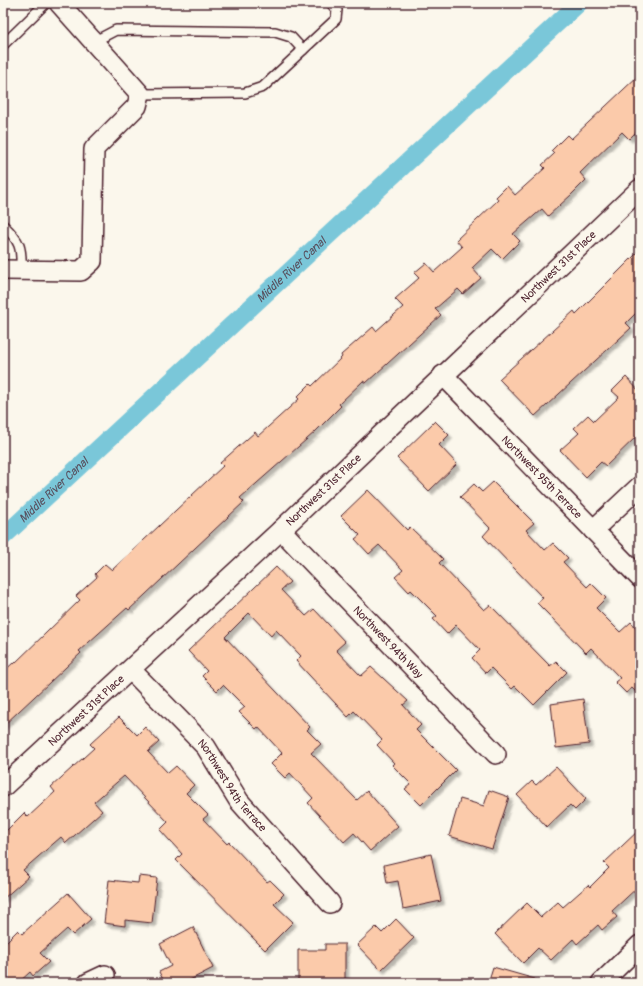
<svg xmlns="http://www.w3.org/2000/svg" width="643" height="986" font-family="Pangolin,sans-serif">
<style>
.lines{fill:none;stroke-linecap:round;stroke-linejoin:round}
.canal{stroke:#7ac7d9;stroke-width:18}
.building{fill:#fbcaaa;stroke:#4a1f2b;filter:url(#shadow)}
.service-casing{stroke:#4a1f2b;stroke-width:12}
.minor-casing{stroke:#4a1f2b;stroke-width:22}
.service{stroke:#fbf7ec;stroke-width:9}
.minor{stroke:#fbf7ec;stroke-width:19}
.labels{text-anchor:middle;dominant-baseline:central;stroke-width:3;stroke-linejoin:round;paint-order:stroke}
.street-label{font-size:11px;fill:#4a1f2b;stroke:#fbf7ec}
.water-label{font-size:12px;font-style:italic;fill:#58515f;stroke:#fbf7ec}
</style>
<defs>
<filter id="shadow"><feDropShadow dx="3.5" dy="3.5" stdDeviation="1" flood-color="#0004"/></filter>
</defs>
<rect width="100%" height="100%" fill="#fbf7ec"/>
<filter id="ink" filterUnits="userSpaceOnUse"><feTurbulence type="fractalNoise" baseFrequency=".025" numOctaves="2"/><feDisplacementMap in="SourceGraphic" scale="8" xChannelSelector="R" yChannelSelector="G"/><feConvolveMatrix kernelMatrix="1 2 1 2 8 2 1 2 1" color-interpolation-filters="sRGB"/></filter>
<g filter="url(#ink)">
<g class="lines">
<path class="canal" id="s1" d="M3 537 579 3"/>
</g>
<path class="building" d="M640 74V128L629 139 622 132 580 173 586 180 571 195 548 216 542 209 513 234 520 241 502 259 492 249 472 268 481 278 463 294 458 289 435 309 441 315 366 383 363 381 339 404 341 406 315 432 240 498 244 502 129 610 127 608 79 651 81 653 3 726V672L13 663 14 664 80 600 76 596 97 577 95 574 105 564 112 570 223 466 220 463 255 432 258 436 299 399 297 397 310 384 312 386 342 357 341 355 373 327 376 331 403 307 395 299 419 278 414 273 426 263 434 272 462 247 456 240 498 200 496 197 507 186 515 195 545 168 542 165 554 154 551 151 567 135 571 139Z
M640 250V309L626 323 631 328 535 416 499 379 574 311 576 314Z
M626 377 640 392V433L606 466 601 462 586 477 560 450 579 433 574 428 588 415 594 421 619 397 612 391Z
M435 421 449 435 439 445 457 464 429 491 397 458Z
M493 482 534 523 526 530 545 550 553 543 568 558 563 562 587 587 591 583 606 598 596 608 620 632 631 622 640 632V696L632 688 626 693 615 682 620 678 591 648 586 653 547 613 537 603 543 598 483 536 490 528 460 497 474 484 482 492Z
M368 490 407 530 410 527 443 559 439 563 484 610 490 605 550 666 556 661 567 672 534 705 515 686 512 689 491 668 486 673 472 658 480 650 456 625 447 634 433 619 437 616 411 590 409 592 395 577 403 570 379 545 369 554 355 539 360 535 341 516Z
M276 567 290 582 281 590 306 616 314 609 345 642 336 650 361 676 371 667 408 701 403 705 421 725 416 730 456 770 421 805 405 789 411 784 392 765 394 763 377 745 382 740 354 711 348 717 296 661 301 656 276 630 271 636 249 613 225 637 310 727 307 730 321 744 311 753 357 800 367 791 398 826 370 851 354 833 344 842 308 803 313 798 290 773 285 778 271 764 282 753 258 727 256 729 239 712 245 707 223 685 217 691 202 676 207 671 188 651Z
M583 699 589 744 556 748 551 704Z
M119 717 137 735 145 727 159 742 148 752 168 773 176 766 194 785 186 793 208 815 203 819 227 844 229 842 267 882 270 880 284 894 274 904 293 922 265 950 176 860 182 854 160 830 168 822 124 776 94 802 102 811 66 843 61 837 23 870 29 876 3 899V834L24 813 28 817 55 792 51 787 94 748 90 744Z
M556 767 586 799 575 810 570 805 547 827 517 795 532 781 536 785Z
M489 790 509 797 492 849 449 836 460 799 484 806Z
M640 829V885L612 911 617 917 602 930 598 925 577 944 573 939 551 960 538 948 523 963 495 934 527 903 541 917 558 902 563 907 588 885 590 887 609 868 604 863Z
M431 854 441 901 403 909 398 881 387 883 384 865Z
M139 876 157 878 152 923 125 920V926L104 923 109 880 138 883Z
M68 893 91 919 73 935 67 929 40 953 49 962 33 976 30 972 18 983H3V945L18 930 22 934Z
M396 919 414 938 381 970 357 945 376 927 382 933Z
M193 927 213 968 184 983H165L159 972 171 966 160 944Z
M325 944H345V983H298V950H325Z
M493 967 535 979V983H488Z"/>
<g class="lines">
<g class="service-casing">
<path id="service" d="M93 42 116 30 275 32 291 37 303 50
M3 45 46 3
M140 94 245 93 263 87 336 19 337 10 331 3
M3 225C20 241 22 247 21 270"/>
</g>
<g class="minor-casing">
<g id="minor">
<path d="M3 270 81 271 92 261 94 149 137 106 140 94 59 3"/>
<path id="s2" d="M443 375 640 578"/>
<path id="s3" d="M281 530 496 754"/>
<path d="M593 530 640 486"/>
<path id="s4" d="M131 670 206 747 239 801 330 903"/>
<path id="s5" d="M3 787 281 530 640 189"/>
<path d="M88 983 105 975"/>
<path d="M601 983 640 945"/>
</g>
</g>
<use href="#service" class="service"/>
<use href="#minor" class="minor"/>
</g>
</g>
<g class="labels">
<g class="street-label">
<text stroke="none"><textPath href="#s5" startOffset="761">Northwest 31st Place</textPath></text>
<text stroke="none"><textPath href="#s2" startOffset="142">Northwest 95th Terrace</textPath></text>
<text stroke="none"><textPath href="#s5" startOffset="437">Northwest 31st Place</textPath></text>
<text stroke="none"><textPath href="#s3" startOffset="155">Northwest 94th Way</textPath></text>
<text stroke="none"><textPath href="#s5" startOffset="113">Northwest 31st Place</textPath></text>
<text stroke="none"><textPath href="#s4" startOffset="154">Northwest 94th Terrace</textPath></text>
</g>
<g class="water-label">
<text stroke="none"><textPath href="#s1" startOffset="393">Middle River Canal</textPath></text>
<text stroke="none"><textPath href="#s1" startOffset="69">Middle River Canal</textPath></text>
</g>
</g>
<rect width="643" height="986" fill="none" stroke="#fbf7ec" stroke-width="16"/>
<rect x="8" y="8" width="627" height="970" fill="none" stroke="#4a1f2b" stroke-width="1.5" filter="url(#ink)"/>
</svg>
